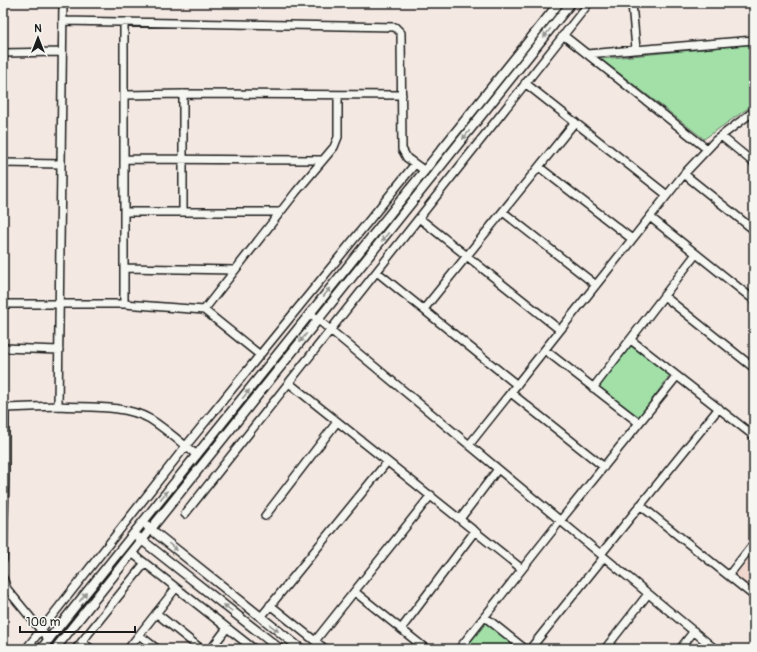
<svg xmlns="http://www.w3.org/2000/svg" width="757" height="652" font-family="Pangolin,sans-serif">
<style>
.built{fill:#f1d8cf}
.green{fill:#a2e0a8;stroke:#5f7e62}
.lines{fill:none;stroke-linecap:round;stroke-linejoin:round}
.minor-casing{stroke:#1c1c1c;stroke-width:10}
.tertiary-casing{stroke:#1c1c1c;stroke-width:11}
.minor{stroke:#f6f6f2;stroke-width:7}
.tertiary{stroke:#f6f6f2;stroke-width:8}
.oneway{fill:#949492}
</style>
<rect width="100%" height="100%" fill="#f4e8e2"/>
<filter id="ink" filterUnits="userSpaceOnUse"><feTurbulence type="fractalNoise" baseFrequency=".025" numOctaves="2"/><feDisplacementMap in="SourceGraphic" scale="8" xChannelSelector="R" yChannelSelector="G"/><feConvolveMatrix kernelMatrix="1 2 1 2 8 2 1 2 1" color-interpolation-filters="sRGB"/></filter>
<g filter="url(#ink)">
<path class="built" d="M754 551V590L735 575Z"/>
<path class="green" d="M754 44V104L704 139 601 59Z
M631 346 670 375 639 417 599 387Z
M486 623 518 649H465Z"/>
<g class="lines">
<g class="minor-casing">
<path id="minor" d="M63 3 58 406C87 408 123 404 150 419 166 429 181 443 197 455
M632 3 636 49
M63 21 395 27 401 33 402 149 407 158 425 171
M124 22V304
M563 35 707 149
M3 53 62 52
M587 54 754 40
M525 83 667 195
M125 95 183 94 402 95
M721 136 754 163
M125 159 323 160
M3 163 61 164
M539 167 632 239
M684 174 754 230
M125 212H280
M183 212V94
M503 212 596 285
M650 217 754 300
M419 218 560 330
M125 268 234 270
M377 272 517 385
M664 296 754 368
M3 304H124L204 310 260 355
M424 309 575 122
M204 310 296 192 334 147 338 137V95
M310 313 715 649
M631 340 754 436
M3 348 59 350
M545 350 639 423
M289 383 522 569
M593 388 696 254
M511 393 604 467
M469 445 684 174 716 140 754 111
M3 480H5L3 560
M5 480V408L58 406
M640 505 754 596
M185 514 589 3
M265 516 337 422
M460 519 498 469
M132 553 254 649
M601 554 719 408
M729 575 754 543
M3 578 7 589 49 640
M355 592 426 649
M270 605 325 649
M156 613 201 649
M261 617 387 462
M485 617 525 649
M401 629 475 531
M139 635 157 649
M315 641 431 495
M82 642 91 649
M26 649 185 447 415 164
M76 649 145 563
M128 649 176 588
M211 649 227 628
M459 649 560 521 677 376
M530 649 604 557
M605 649 648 594
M680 649 694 631"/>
</g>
<g class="tertiary-casing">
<path id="tertiary" d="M148 527 301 649
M138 537 280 649
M41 649 559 3
M55 649 571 3"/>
</g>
<use href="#minor" class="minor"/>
<use href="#tertiary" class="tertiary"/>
</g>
<defs><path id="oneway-solid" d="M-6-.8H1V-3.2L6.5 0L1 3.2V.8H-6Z"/></defs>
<g class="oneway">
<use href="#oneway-solid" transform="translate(547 33) rotate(129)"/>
<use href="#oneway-solid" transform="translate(466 135) rotate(129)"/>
<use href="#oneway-solid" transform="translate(385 237) rotate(129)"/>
<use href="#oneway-solid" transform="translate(327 292) rotate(-51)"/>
<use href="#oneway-solid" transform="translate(303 338) rotate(129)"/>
<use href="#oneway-solid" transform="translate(246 394) rotate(-51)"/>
<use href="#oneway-solid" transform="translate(164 495) rotate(-51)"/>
<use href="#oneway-solid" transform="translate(173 547) rotate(39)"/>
<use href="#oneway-solid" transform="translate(83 597) rotate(-51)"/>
<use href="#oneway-solid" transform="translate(228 608) rotate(-142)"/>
<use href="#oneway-solid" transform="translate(274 628) rotate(38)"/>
</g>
</g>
<rect width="757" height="652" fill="none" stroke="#f6f6f2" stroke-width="16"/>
<rect x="8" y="8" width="741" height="636" fill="none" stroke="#1c1c1c" stroke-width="1.5" filter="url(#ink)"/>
<g transform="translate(38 38)" stroke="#f6f6f2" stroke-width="3" paint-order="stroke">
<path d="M0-3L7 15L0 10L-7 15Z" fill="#1c1c1c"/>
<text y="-6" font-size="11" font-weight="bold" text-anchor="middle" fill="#1c1c1c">N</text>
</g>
<path d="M20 626v6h115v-6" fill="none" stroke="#1c1c1c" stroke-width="2"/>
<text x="26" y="626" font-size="12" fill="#1c1c1c" stroke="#f6f6f2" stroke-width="3" paint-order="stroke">100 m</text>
</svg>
